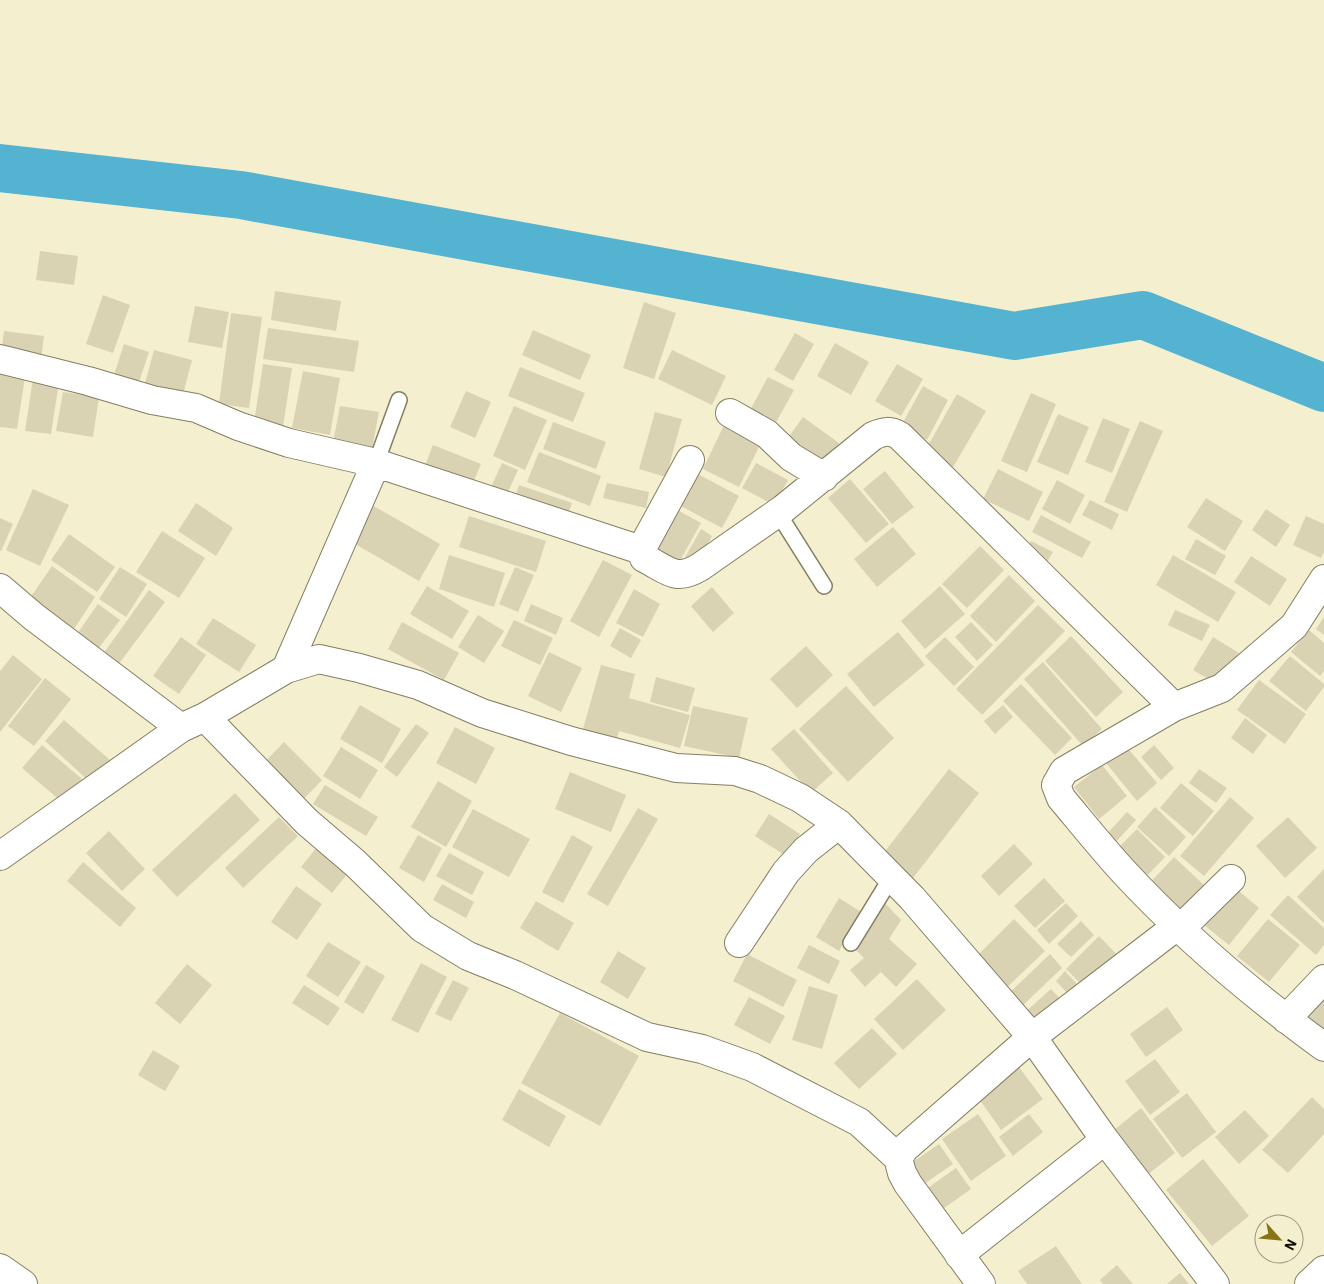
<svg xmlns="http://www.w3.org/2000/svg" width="1324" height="1284" font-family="'IBM Plex Sans',sans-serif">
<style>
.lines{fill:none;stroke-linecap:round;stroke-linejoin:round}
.river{stroke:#53b3d1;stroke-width:48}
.building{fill:#d9d3b4}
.lane-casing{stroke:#847e62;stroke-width:18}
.street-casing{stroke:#847e62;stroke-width:30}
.lane{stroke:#fff;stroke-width:15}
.street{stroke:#fff;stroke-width:28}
</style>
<rect width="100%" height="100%" fill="#f4efcf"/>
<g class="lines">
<path class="river" d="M0 168 241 195 1014 336 1143 315 1324 388"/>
</g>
<path class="building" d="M40 251 78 256 74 285 36 280Z
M275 291 341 301 336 331 271 320Z
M103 295 130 305 113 353 86 344Z
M644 302 676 313 654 379 623 368Z
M195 306 229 312 222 348 188 342Z
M231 313 262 317 249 408 219 404Z
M268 328 359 341 354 372 263 359Z
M533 330 591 355 580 380 522 355Z
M4 331 44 336 41 359 1 354Z
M795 333 814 344 793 381 774 370Z
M835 343 869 362 851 395 817 376Z
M124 344 149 352 136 391 111 384Z
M154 350 192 360 181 402 143 391Z
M672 350 726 376 712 405 658 379Z
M263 364 292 368 282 433 253 429Z
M897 364 923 379 901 416 875 401Z
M520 367 585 393 573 422 508 396Z
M303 371 340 378 330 435 292 428Z
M0 372 25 377 17 429 0 427Z
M768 377 794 390 774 426 749 412Z
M33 378 59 382 51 434 25 431Z
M923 386 948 400 927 440 901 426Z
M466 391 491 402 475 438 450 427Z
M63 392 99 397 93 437 56 431Z
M1031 393 1056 404 1027 472 1001 461Z
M957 394 986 411 953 467 925 451Z
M340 406 379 412 371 454 332 448Z
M514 406 547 420 525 470 493 456Z
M655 412 682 419 666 477 639 469Z
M1058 414 1089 427 1068 475 1037 462Z
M803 417 839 443 823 467 786 441Z
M1103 418 1130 429 1112 473 1085 462Z
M726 421 763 439 739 487 703 469Z
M1140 421 1163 431 1127 512 1104 502Z
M553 422 606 442 596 469 543 449Z
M433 445 481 464 470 490 423 471Z
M539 452 601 476 590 506 527 482Z
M502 463 518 470 503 503 487 496Z
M756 463 788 480 774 505 742 488Z
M998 469 1043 492 1029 521 983 499Z
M885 471 914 507 892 524 863 489Z
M696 473 739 496 722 528 679 505Z
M850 479 889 524 866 543 828 498Z
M1057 480 1085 495 1070 524 1042 509Z
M607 483 649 492 646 508 603 498Z
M519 485 572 503 565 523 512 506Z
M33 489 69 505 40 566 6 550Z
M1206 498 1243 521 1225 551 1187 527Z
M1090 500 1119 514 1112 530 1082 515Z
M196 503 233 528 216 556 178 531Z
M372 505 440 544 419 581 350 541Z
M674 508 701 523 677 566 650 550Z
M1266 509 1290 525 1276 547 1252 530Z
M1041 515 1091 542 1082 558 1032 532Z
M469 516 546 541 536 572 459 547Z
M1306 516 1324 524V552L1321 558 1293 545Z
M0 518 13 524 1 551H0Z
M893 527 916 554 877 587 854 559Z
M701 529 712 536 695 566 684 559Z
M162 531 205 558 179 598 136 572Z
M69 534 115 567 97 592 51 560Z
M1196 539 1226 556 1215 575 1185 559Z
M1031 541 1053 552 1047 562 1026 551Z
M980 546 1004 570 967 608 942 584Z
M449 555 505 573 494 607 439 589Z
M1173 555 1236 592 1218 622 1156 585Z
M1251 556 1287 579 1270 606 1234 582Z
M603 560 632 575 599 637 570 621Z
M52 566 95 597 74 629 30 598Z
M120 567 147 584 126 617 99 599Z
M515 567 534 575 518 612 499 604Z
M1009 575 1035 601 996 642 970 616Z
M427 586 469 611 452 639 410 614Z
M940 586 965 614 925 649 901 621Z
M712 587 734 613 713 632 691 606Z
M634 589 660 604 643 637 616 623Z
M149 590 165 602 118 665 103 654Z
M98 604 120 620 98 649 77 634Z
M531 604 563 618 556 635 524 621Z
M1038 605 1065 631 982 715 956 689Z
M1175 610 1210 625 1202 641 1168 625Z
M478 615 504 631 484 663 458 647Z
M1324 617V635L1316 629Z
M213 618 256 645 239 672 196 644Z
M514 620 553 638 540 665 501 646Z
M402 622 459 653 444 680 388 649Z
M971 622 993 645 977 661 955 637Z
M620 628 641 640 631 658 610 646Z
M1309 630 1324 643V671L1320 676 1291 652Z
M898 632 925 665 874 707 847 674Z
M1071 636 1123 692 1096 717 1045 661Z
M181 637 206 655 179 694 153 676Z
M945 637 974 667 954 686 925 656Z
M1213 637 1239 653 1219 685 1193 670Z
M806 646 833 675 797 708 770 679Z
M549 652 582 668 561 712 528 696Z
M13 655 42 679 0 732V671Z
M1290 656 1324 684V687L1306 711 1269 681Z
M1043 662 1102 729 1083 746 1024 679Z
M601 665 635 674 629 698 690 715 680 748 619 731 615 745 581 736Z
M656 677 695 688 688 712 650 702Z
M45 678 71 699 34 746 8 726Z
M1259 680 1306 714 1285 744 1237 710Z
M1021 684 1072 738 1055 755 1003 701Z
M846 686 894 738 848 782 799 729Z
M360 705 401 729 382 763 340 739Z
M1003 705 1013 717 995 734 984 721Z
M693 706 748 718 739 758 684 746Z
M1245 718 1267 735 1253 754 1231 738Z
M64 720 110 760 90 782 45 741Z
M416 724 429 733 397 777 384 767Z
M455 727 495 748 476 784 436 763Z
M794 729 833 773 811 793 771 749Z
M284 742 322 780 299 804 261 766Z
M42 745 82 779 62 802 22 768Z
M1154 745 1174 768 1161 780 1141 757Z
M1126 746 1157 783 1137 801 1106 763Z
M341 747 378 770 360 799 323 776Z
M1102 765 1127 796 1099 819 1074 787Z
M949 769 979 793 913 878 883 854Z
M1199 769 1227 788 1216 803 1189 783Z
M570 772 626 795 611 832 555 809Z
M438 781 472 801 446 847 411 827Z
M1181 783 1214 811 1193 836 1160 808Z
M325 785 378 817 366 836 313 804Z
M235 793 260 820 177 897 152 870Z
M1230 797 1254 818 1204 876 1180 856Z
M1155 807 1186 837 1169 856 1137 827Z
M638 808 658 819 608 906 587 894Z
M473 809 530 839 509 877 452 847Z
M1127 812 1136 820 1115 843 1106 835Z
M769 814 800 834 786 856 755 836Z
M279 817 298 836 243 888 225 868Z
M1288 817 1317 848 1285 878 1256 846Z
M1137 829 1165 857 1142 881 1113 853Z
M109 831 145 869 122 891 86 853Z
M418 835 442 848 424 882 399 868Z
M572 835 593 847 563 903 542 892Z
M321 842 352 868 332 893 301 867Z
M1014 844 1033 864 999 896 981 876Z
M449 853 484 872 472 895 436 876Z
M1174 857 1206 887 1178 917 1146 887Z
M83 862 136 908 120 927 67 881Z
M1324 869V923L1297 897Z
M1044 878 1065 901 1035 928 1014 906Z
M442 884 474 902 466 918 433 900Z
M296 886 322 904 297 940 271 922Z
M1234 887 1259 908 1229 945 1204 925Z
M1288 895 1324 928V945L1316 955 1270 915Z
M839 898 861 912 839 951 816 937Z
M882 900 901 920 889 939 917 964 896 987 881 972 865 987 850 970 864 958 854 948Z
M536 901 574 923 558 951 520 928Z
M1066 903 1078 916 1049 944 1037 930Z
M1014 919 1045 951 1000 994 970 963Z
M1268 919 1300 945 1269 982 1237 956Z
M1081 921 1094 935 1071 957 1057 944Z
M1099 936 1119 957 1087 990 1066 969Z
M328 942 361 962 338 997 306 976Z
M809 945 840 961 829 984 797 968Z
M618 951 646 968 628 999 600 982Z
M747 954 797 980 783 1007 733 981Z
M1050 954 1062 968 1019 1009 1006 996Z
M421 963 447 977 418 1033 391 1020Z
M187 964 212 985 180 1024 155 1003Z
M366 965 385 976 363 1014 344 1002Z
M1065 971 1077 984 1068 994 1056 981Z
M917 979 946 1010 903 1050 874 1019Z
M453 980 469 988 451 1021 435 1014Z
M304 985 340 1008 328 1026 292 1003Z
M809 986 838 995 822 1049 792 1040Z
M1051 989 1065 1004 1036 1030 1022 1015Z
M1324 989V1045L1297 1023Z
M749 997 785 1016 770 1044 734 1025Z
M1167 1007 1183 1030 1146 1057 1130 1034Z
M560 1013 639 1056 600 1126 521 1083Z
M872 1028 897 1054 859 1089 834 1063Z
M153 1050 180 1066 165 1091 138 1075Z
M1155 1059 1180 1092 1150 1115 1125 1081Z
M1018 1066 1043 1099 1001 1130 977 1096Z
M519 1089 566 1116 549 1147 502 1120Z
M1187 1093 1216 1132 1182 1158 1153 1119Z
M1312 1097 1324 1109V1134L1288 1173 1262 1150Z
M1141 1108 1175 1153 1142 1179 1108 1135Z
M1245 1110 1269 1136 1239 1164 1215 1137Z
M978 1114 1006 1156 971 1181 942 1139Z
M1029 1114 1043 1132 1013 1156 999 1137Z
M939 1144 953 1164 924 1184 910 1164Z
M1203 1159 1249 1216 1212 1246 1166 1190Z
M956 1168 971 1189 937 1213 922 1192Z
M1056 1246 1082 1284H1027L1018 1271Z
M1117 1265 1133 1284H1103L1100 1280Z
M1180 1273 1189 1284H1167Z"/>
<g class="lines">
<g class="lane-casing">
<path id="lane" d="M376 463 399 400
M778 513 824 586
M851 943 891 878"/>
</g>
<g class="street-casing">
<path id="street" d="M0 359 88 381 152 400 196 408 238 426 289 443 376 463 641 550
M730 413 767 434 791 457 824 477
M690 460 641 550 644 558C668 570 675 582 700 567L783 509 873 436C884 431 890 430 900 436L1174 707
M1324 579 1294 626 1222 688 1174 707 1064 771 1056 785 1061 798C1082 823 1102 848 1123 871 1183 936 1253 995 1324 1047
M0 588 34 617 181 728
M286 669 376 463
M205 717 307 822 355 863 422 928 468 956 515 975 647 1037 702 1049 752 1067 859 1122 898 1158
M0 856 181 728 205 717 286 669 319 659 359 668 418 685 482 713 571 741 676 768 735 771 760 779 800 798 839 824 912 898 1032 1037 1177 926
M1181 928 1231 879
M739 943 786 872 806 850 839 824
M1286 1019 1324 979
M959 1255 1105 1140
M0 1268 23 1284
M981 1284 908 1184 902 1173 898 1158 905 1148 1032 1037 1105 1140 1215 1284
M1309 1284 1324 1270"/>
</g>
<use href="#lane" class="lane"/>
<use href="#street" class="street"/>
</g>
<g transform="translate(1279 1239) rotate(117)"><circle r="24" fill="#f4efcf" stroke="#98957e"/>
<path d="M0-4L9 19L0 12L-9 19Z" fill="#867417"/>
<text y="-8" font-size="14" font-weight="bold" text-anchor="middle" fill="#0f0d04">N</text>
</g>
</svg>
